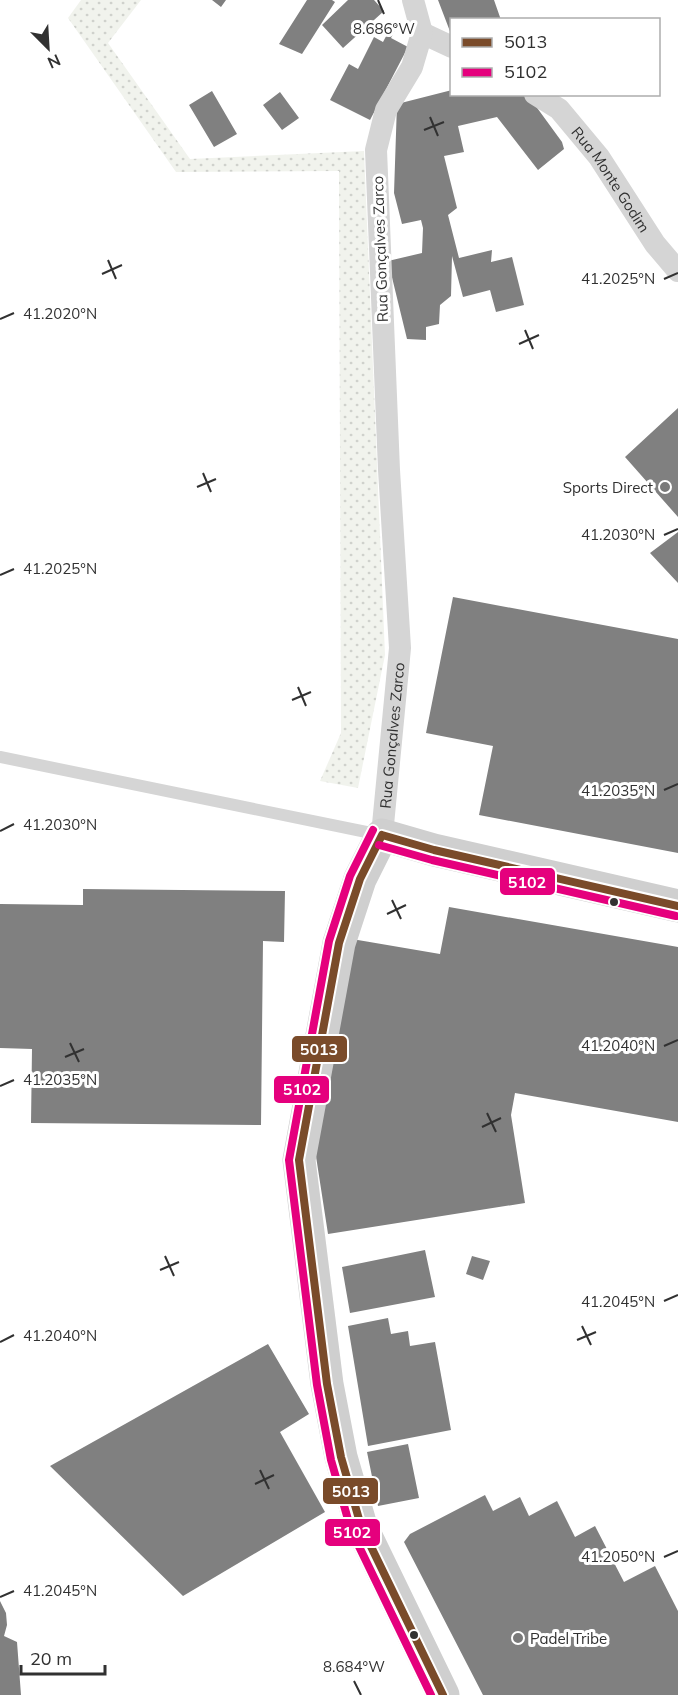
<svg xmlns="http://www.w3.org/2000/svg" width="678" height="1695" font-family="Mulish,sans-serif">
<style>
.grass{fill:url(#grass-dots)}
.building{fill:#808080}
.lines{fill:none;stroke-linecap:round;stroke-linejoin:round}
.lane{stroke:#d5d5d5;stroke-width:12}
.street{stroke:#d5d5d5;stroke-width:22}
.secondary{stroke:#cfcfcf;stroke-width:33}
.bus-1-casing{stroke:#fff;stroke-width:12}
.bus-2-casing{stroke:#fff;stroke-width:12}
.bus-1{stroke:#7a4b2a;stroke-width:8}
.bus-2{stroke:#e5007d;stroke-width:8}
.ticks{fill:none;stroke:#313131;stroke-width:2}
.poi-dot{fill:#797979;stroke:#fff;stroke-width:2}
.bus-dot{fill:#313131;stroke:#fff;stroke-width:2}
.labels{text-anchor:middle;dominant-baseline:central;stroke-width:6;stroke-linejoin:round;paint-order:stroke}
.street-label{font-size:15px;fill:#313131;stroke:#fff}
.poi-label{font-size:15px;fill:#313131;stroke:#fff;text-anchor:end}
.ticks-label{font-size:15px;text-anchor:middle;fill:#313131;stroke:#fff;stroke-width:6;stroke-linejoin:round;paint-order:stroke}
.line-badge{stroke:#fff;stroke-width:2}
.badge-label{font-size:16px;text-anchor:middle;font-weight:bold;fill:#fff}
</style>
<defs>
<pattern id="grass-dots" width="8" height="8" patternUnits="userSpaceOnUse" patternTransform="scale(1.5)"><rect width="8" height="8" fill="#f1f3ed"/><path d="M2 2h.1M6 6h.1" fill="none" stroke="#cfd1cc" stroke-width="1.8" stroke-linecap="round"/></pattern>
</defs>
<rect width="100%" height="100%" fill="#fff"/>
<path class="grass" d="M81 0H141L108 43 190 159 364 151 385 655 358 788 320 781 341 733 339 171 176 172 68 18Z"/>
<path class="building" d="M212 0H226L221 7Z
M307 0H332L335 2 302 54 279 44Z
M348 0H374L384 11 343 48 322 25Z
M438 0H494L501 20H452L451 34Z
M393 23 397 26 391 38 408 47 370 120 330 100 349 64 358 69 374 37 383 42Z
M452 90V94H527L562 142 564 149 538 170 497 117 458 126 464 152 444 156 457 208 448 215 459 258 492 250 491 262 512 257 524 305 496 312 490 290 463 297 452 256 451 296 440 305 439 324 426 327V340L407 339 388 261 422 253 423 228 421 220 402 224 394 193 397 104Z
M212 91 237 134 214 147 189 105Z
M280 92 299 118 282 130 263 105Z
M678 408V517L625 457Z
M678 532V583L650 553Z
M453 597 678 639V853L479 815 493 746 426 733Z
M83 889 285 891 284 942 263 941 261 1125 31 1123 32 1049 0 1048V904L83 905Z
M449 907 678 947V1122L515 1093 511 1115 525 1203 328 1234 311 1124 352 939 440 954Z
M425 1250 435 1297 350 1313 342 1267Z
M472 1256 490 1261 483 1280 466 1274Z
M388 1318 391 1334 408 1331 410 1346 435 1342 451 1430 368 1446 348 1326Z
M268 1344 309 1414 280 1432 325 1512 183 1596 50 1466Z
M408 1444 419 1498 378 1506 367 1452Z
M485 1495 493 1511 520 1497 529 1516 557 1501 575 1537 595 1526 624 1582 655 1566 678 1611V1695H483L404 1542 410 1534Z
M0 1601 6 1613 7 1625 4 1636 17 1642 21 1695H0Z"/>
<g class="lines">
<path class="lane" d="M0 757 381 835"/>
<g class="street">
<path d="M422 33 452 47"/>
<path id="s1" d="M535 94 559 109 599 157 655 244 678 271"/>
<path id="s2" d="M382 835 400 648 389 470 376 150 386 110 412 67 422 33 413 0"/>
</g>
<path class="secondary" d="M443 1695 361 1526 341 1457 327 1384 299 1160 339 943 360 879 382 835 434 850 678 906"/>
<g class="bus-1-casing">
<path id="bus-1" d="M382 835 360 879 339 943 299 1160 327 1384 341 1457 361 1526 443 1695
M382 835 434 850 678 906"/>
</g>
<g class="bus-2-casing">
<path id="bus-2" d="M373 830 350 876 329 941 289 1160 317 1385 331 1460 351 1530 431 1695
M379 845 432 860 676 916"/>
</g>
<use href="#bus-1" class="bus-1"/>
<use href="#bus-2" class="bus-2"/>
</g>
<path class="ticks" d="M378 0 384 14M430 117 438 136M424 130 444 122M108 260 116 279M102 274 122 265M664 279 678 273M0 319 14 313M525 330 533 349M519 344 539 335M203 473 211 492M197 487 216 479M664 535 678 529M0 575 14 569M298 687 306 706M292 700 311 692M664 790 678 784M0 831 14 824M392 900 401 919M387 914 406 905M70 1043 79 1062M664 1046 678 1040M65 1057 84 1049M0 1086 14 1080M487 1113 496 1132M482 1127 501 1118M165 1256 174 1276M160 1270 179 1262M664 1301 678 1295M582 1326 591 1345M577 1340 596 1332M0 1342 14 1335M260 1470 269 1489M255 1484 274 1475M664 1557 678 1551M0 1597 14 1591M354 1681 361 1695"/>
<g class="poi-dot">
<circle cx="665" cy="487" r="6"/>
<circle cx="518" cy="1638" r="6"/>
</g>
<g class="bus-dot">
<circle cx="614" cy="902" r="5"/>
<circle cx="414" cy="1635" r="5"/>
</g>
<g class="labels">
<g class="street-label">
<text stroke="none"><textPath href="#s1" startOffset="116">Rua Monte Godim</textPath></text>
<text transform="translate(380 249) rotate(-92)">Rua Gonçalves Zarco</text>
<text stroke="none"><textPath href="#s2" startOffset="100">Rua Gonçalves Zarco</textPath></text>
</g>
<g class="poi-label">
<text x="653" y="487">Sports Direct</text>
<text x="530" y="1638" text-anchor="start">Padel Tribe</text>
</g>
</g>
<g class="ticks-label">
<text x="384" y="34">8.686°W</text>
<text x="618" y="284">41.2025°N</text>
<text x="60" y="319">41.2020°N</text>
<text x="618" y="540">41.2030°N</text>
<text x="60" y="574">41.2025°N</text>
<text x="618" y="796">41.2035°N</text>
<text x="60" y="830">41.2030°N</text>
<text x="618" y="1051">41.2040°N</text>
<text x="60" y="1085">41.2035°N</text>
<text x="618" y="1307">41.2045°N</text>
<text x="60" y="1341">41.2040°N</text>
<text x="618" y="1562">41.2050°N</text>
<text x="60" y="1596">41.2045°N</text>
<text x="354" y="1672">8.684°W</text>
</g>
<g class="line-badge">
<rect x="499" y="867" width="57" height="29" rx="6" fill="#e5007d"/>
<rect x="291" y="1035" width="57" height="28" rx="6" fill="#7a4b2a"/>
<rect x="273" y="1075" width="57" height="29" rx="6" fill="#e5007d"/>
<rect x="322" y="1477" width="57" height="28" rx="6" fill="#7a4b2a"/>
<rect x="324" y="1518" width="57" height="29" rx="6" fill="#e5007d"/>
</g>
<g class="badge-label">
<text x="527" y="888">5102</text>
<text x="319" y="1055">5013</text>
<text x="302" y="1095">5102</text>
<text x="351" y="1497">5013</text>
<text x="352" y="1538">5102</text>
</g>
<rect x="450" y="18" width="210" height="78" fill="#ffffff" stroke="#adadad" stroke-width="1.5"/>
<rect x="462" y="38" width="30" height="9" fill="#7a4b2a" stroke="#adadad" stroke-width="1.5"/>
<text x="504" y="48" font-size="18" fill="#313131">5013</text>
<rect x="462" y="68" width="30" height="9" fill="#e5007d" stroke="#adadad" stroke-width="1.5"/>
<text x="504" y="78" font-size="18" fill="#313131">5102</text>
<g transform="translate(48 48) rotate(156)" stroke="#ffffff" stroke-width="4.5" paint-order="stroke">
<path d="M0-4.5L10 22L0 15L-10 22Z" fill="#313131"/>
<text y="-9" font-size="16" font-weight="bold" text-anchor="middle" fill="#313131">N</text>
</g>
<path d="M21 1665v9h84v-9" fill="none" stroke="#313131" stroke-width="3"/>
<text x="30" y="1665" font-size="18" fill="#313131" stroke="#ffffff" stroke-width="4.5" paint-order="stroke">20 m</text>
</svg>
